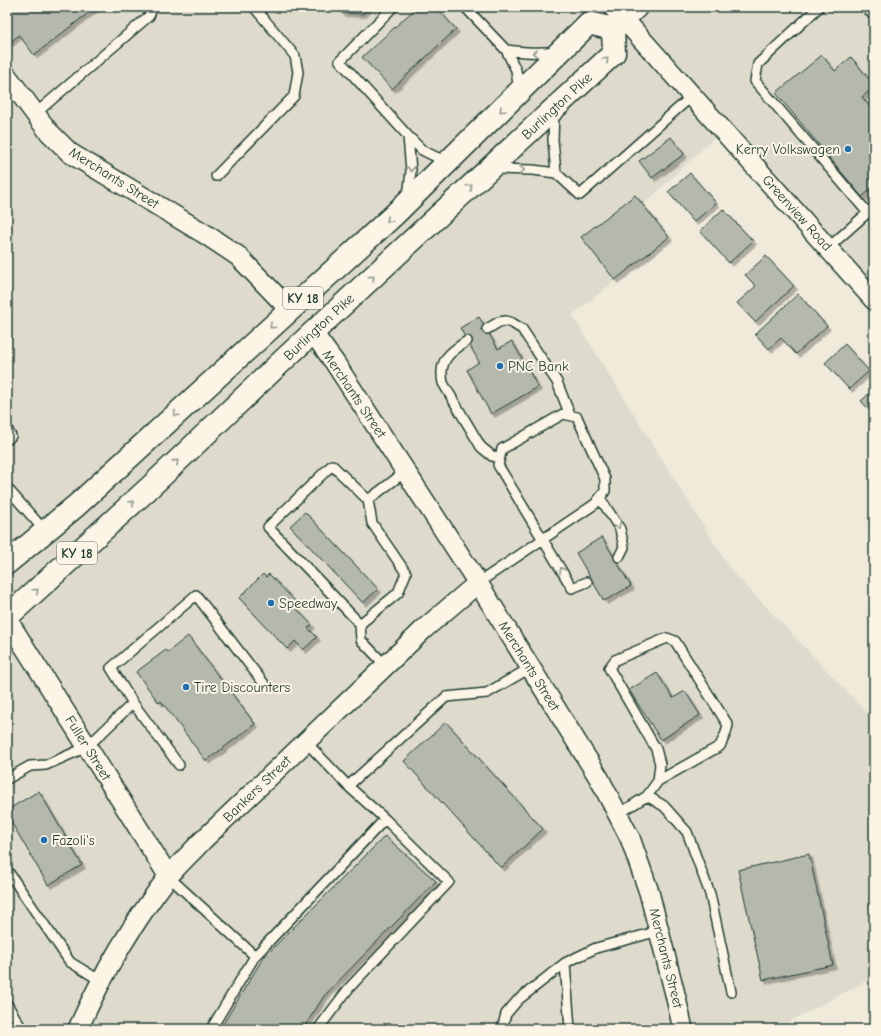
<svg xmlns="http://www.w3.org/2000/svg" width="881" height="1036" font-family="'Comic Neue',sans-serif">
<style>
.built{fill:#dedbcc}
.building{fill:#b5b9ad;stroke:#1f3d34;filter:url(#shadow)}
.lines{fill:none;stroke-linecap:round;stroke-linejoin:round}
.service-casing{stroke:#1f3d34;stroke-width:12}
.minor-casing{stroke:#1f3d34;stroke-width:22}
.primary-casing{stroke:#1f3d34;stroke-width:25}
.service{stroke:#fcf5e5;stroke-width:9}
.minor{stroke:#fcf5e5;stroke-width:19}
.primary{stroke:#fcf5e5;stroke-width:22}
.oneway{stroke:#8e998c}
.poi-dot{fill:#1f6fb2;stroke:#fcf5e5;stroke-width:1.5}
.labels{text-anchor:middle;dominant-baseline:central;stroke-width:4;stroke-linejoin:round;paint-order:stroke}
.shield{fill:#fcf5e5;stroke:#617469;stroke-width:1}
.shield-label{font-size:13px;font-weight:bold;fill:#1f3d34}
.street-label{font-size:14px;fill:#1f3d34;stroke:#fcf5e5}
.poi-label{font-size:14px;fill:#1f3d34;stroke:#fcf5e5;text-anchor:start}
</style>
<defs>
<filter id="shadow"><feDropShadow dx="3.5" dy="3.5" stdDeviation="0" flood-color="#0004"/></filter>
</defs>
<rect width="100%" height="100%" fill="#efeada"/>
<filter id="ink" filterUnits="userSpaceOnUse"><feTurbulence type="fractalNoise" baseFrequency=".025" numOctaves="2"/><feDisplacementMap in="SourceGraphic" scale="8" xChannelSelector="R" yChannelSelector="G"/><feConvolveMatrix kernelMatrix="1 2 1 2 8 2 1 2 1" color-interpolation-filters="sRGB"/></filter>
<g filter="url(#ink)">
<path class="built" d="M7 7H874V300L722 130 643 205 669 237 572 315 731 570 874 720V754L868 768 874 781V977L775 1029H7Z"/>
<path class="building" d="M7 7H96L34 55 19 35 7 45Z
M336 7H370L363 14 342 13Z
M417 7H436L456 29 392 89 362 57Z
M822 55 835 71 851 57 874 85V87L862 97 874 112V186L862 197 776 93Z
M671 137 684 154 652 178 639 161Z
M690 173 716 203 694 222 668 192Z
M635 195 669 237 615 280 581 237Z
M723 209 753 241 729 263 700 231Z
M766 256 794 286 755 322 737 303 756 286 745 275Z
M798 294 827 326 796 354 781 338 769 349 755 334Z
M479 317 498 349 512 341 538 387 491 414 467 370 479 362 460 328Z
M845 344 869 371 849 389 825 363Z
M874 389V415L861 401Z
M305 512 378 589 363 603 290 526Z
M602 537 631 586 604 601 576 553Z
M263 574 266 577 269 574 299 605 296 608 312 625 308 628 317 637 303 650 295 641 287 649 239 598Z
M188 636 255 724 206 761 161 701 159 703 136 672 166 650 168 652Z
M657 673 673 698 685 691 700 715 661 740 629 690Z
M446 722 543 829 501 868 404 761Z
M39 791 82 865 48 885 7 815V810Z
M385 836 436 881 324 996 303 1029H220L263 958Z
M809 854 833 965 763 980 738 870Z"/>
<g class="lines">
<g class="service-casing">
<path id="service" d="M393 7 340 61 408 136 422 150 436 157 448 160
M465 7 506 50 516 70 519 91
M819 7 758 64 755 81 868 213
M866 7 874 16
M506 50C522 52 539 54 555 51
M554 112 553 140 556 173
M35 114 149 16 153 7
M492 169 533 170 556 173 580 195 692 96
M216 176 294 96 298 72 295 56 254 7
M408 197 411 171 408 136
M828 248 874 207
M487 329 499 322 506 321 512 323 522 329 557 382 570 415
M467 341C450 352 438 360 443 383L481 447 492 456 500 457
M7 429 11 436 7 440
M7 488 45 531
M600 498 620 529 624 547 619 557
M478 583 595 504 605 491V479L577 417 563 414 502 449 498 465 572 588 587 582
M360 624 268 527 332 465 368 500
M386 666 361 640 360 624 398 593 406 573 372 523 368 500 405 472
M133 703 179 765
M306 742 348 786 385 819 449 882 349 988 318 1029
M7 779 30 766 46 765 87 747 133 703 111 668 196 595 265 685
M348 786 446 697 487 693 530 668
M647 796 658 781 660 764 656 749 609 668 615 660 667 638 675 641 728 725 726 733 720 746 658 781
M617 815 647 796 664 806 687 832 710 894 731 992
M7 870 70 962 101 981
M169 877 255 956
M565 963 570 1029
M7 1004 22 1029
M211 1029 255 956 385 819
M502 1029 506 1014 518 1000 565 963 596 948 659 931"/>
</g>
<g class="minor-casing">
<path id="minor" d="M613 7 874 300
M7 76 48 131 70 153 205 234 238 256 290 310
M313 333 335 363 478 583 599 778 630 838 649 892 675 994 683 1029
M7 619 169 877
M78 1029C102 975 132 924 168 877 178 865 191 853 202 841L424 629 478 583"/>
</g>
<g class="primary-casing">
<path id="primary" d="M7 563 77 505 394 215 589 23 613 29
M7 617 148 489 279 364 614 53 613 29 636 7"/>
</g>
<use href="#service" class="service"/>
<use href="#minor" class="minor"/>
<use href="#primary" class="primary"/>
</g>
<defs><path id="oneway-chevron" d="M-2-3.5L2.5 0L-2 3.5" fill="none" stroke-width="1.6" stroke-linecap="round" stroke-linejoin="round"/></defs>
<g class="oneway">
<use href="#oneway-chevron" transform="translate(535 53) rotate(-179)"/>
<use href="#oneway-chevron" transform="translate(606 60) rotate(-43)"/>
<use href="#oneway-chevron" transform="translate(502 110) rotate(135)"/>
<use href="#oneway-chevron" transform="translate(411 169) rotate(92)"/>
<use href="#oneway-chevron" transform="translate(522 170) rotate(1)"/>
<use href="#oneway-chevron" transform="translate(470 187) rotate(-43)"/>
<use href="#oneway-chevron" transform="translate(389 220) rotate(138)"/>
<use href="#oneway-chevron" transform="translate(372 278) rotate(-43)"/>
<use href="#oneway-chevron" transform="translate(272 326) rotate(137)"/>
<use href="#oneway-chevron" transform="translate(176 414) rotate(137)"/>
<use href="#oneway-chevron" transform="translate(176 462) rotate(-44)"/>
<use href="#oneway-chevron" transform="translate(132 503) rotate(-42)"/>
<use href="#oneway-chevron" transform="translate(618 526) rotate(62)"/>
<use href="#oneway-chevron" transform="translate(562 570) rotate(-121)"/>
<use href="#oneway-chevron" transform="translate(36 591) rotate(-42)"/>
</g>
</g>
<g class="poi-dot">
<circle cx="848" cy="149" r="4"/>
<circle cx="500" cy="366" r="4"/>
<circle cx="271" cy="603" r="4"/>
<circle cx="186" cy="687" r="4"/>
<circle cx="44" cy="840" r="4"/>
</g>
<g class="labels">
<g class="shield">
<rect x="283" y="287" width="40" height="22" rx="3"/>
<rect x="57" y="542" width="40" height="22" rx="3"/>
</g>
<g class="shield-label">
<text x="303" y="298">KY 18</text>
<text x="77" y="553">KY 18</text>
</g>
<g class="street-label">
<text transform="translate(557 106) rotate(-43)">Burlington Pike</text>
<text transform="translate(114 178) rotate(32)">Merchants Street</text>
<text transform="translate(797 213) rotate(48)">Greenview Road</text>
<text transform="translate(319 327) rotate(-43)">Burlington Pike</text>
<text transform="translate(354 394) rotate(56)">Merchants Street</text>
<text transform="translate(529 666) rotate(58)">Merchants Street</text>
<text transform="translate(88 748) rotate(58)">Fuller Street</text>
<text transform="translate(257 789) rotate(-44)">Bankers Street</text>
<text transform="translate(666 958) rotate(76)">Merchants Street</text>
</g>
<g class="poi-label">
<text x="840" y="149" text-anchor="end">Kerry Volkswagen</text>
<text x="508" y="366">PNC Bank</text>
<text x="279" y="603">Speedway</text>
<text x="194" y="687">Tire Discounters</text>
<text x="52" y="840">Fazoli's</text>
</g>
</g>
<rect width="881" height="1036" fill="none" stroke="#fcf5e5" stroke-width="24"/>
<rect x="12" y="12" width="857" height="1012" fill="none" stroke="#1f3d34" stroke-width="1.5" filter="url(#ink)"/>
</svg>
